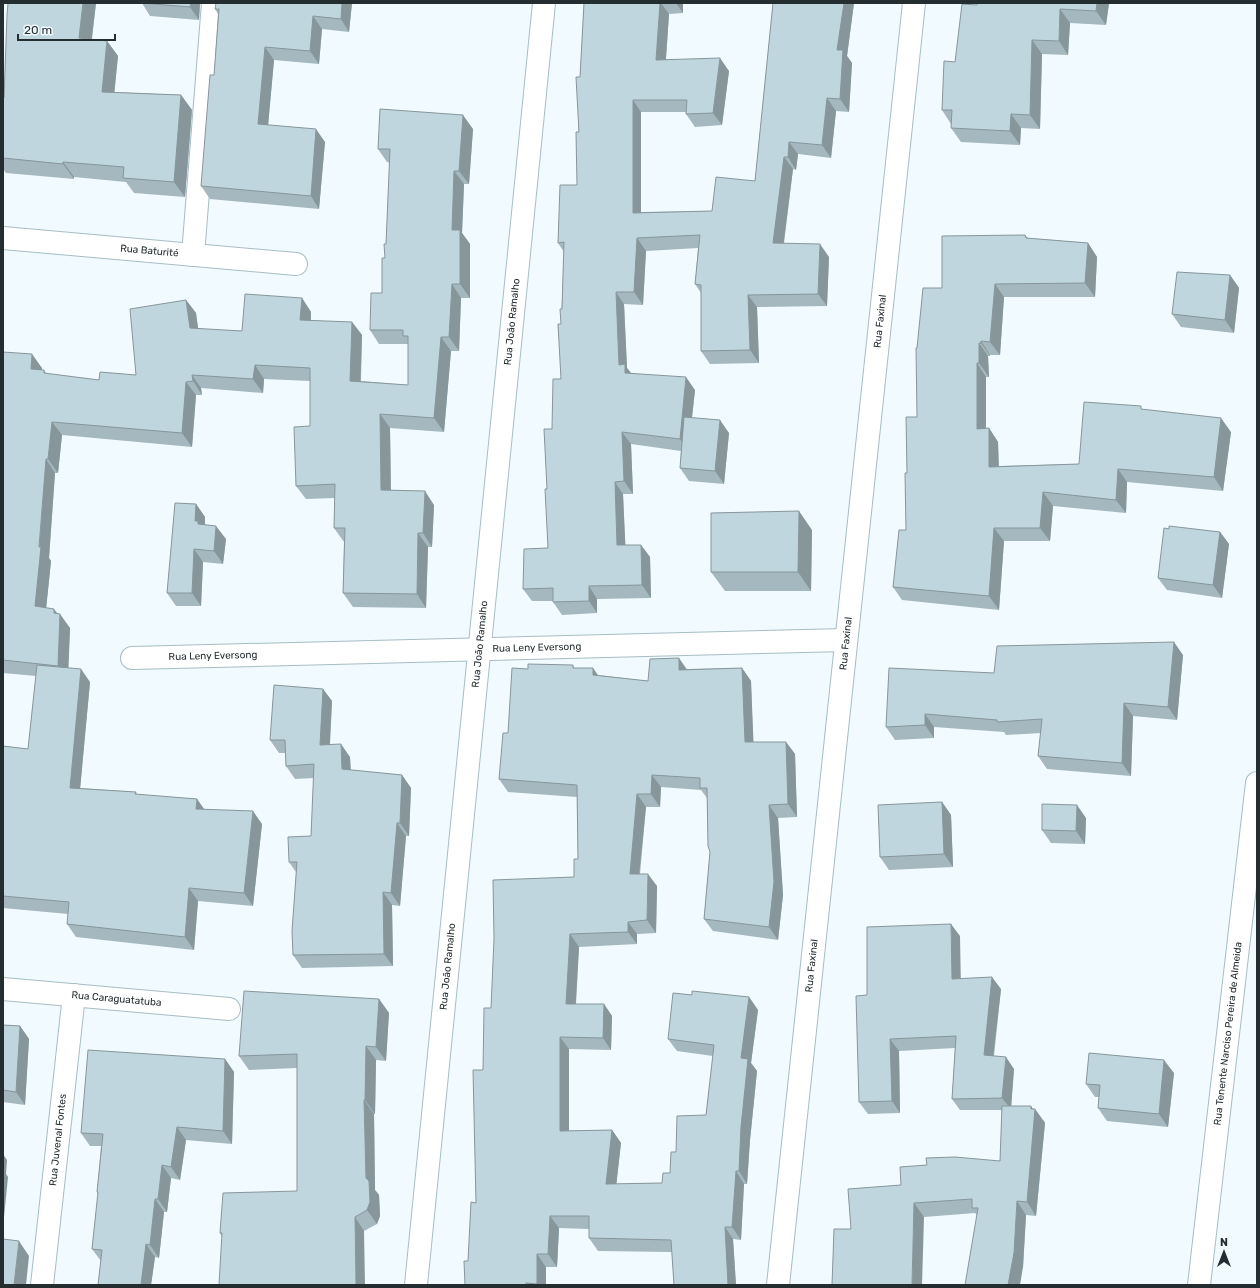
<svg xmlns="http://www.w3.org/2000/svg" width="1260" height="1288" font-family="Rubik,sans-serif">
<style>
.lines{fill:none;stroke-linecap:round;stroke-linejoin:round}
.street-casing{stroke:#a7bdc5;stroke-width:24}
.secondary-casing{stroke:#a7bdc5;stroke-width:24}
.street{stroke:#fff;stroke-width:22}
.secondary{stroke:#fff;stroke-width:22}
.wall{fill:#a5b8bf}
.shaded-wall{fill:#86969b}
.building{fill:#c0d6de;stroke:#86969b}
.labels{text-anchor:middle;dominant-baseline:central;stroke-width:3.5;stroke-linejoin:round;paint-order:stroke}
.street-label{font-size:10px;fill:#242d30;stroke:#f1fafe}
</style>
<rect width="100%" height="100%" fill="#f1fafe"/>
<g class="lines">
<g class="street-casing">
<g id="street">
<path id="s1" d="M3 238 296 264"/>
<path d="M193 255 213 3"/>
<path id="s2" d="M132 658 846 640"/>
<path id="s3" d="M3 989 229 1009"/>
<path id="s4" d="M42 1285 74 995"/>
<path id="s5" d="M778 1285 914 3"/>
<path id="s6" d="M1199 1285 1257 783"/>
</g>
</g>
<g class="secondary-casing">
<g id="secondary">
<path id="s7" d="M416 1285 544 3"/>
</g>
</g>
<use href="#street" class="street"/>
<use href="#secondary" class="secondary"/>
</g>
<path class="wall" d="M8 3H96L92 39 107 41 118 56 114 92 181 95 192 110 185 197 134 193 126 182 74 177V179L6 173 3 169V98H4Z
M142 3H200L199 20 150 16Z
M352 3 349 32 322 29 319 64 274 60 268 125 325 142 319 209 210 199 201 186 214 75 218 14 215 9Z
M418 3H447V4Z
M584 3H683V13L669 14 666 59 729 71 722 125 695 127 686 114V112H641V212L712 211 755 181 773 3H854L847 56 852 63 849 112 836 111 831 158 798 154 796 170 793 169 784 243 829 257 827 306 757 307 759 363 710 364 701 351V293L695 284 698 248 646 251 643 305 624 304 627 368 631 373 695 390 692 418 729 433 724 484 689 481 680 468 681 451 631 444 633 494H623L625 545H641L650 557 651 598 597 599V613L562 615 553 602V601H532L523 589 548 548 547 489 552 429 561 379V324L564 252 558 243 577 185 580 77Z
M1109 3 1106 25 1070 23 1068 55 1042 54 1040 129 1021 128 1020 145 961 142 951 128V124L942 110 955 62 977 5Z
M473 129 469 184H464L462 233 470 244V298H461L459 351H451L444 432 390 428 391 490 434 505 432 547H428L426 608 353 607 343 593 344 542 334 528 335 498 306 499 296 486 310 426V381L264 379 263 393 201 388 202 395H196L192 447 62 435 58 473H55L49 558 51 561 46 608 58 614 70 628 68 668 90 682 80 788 136 792 137 795 197 799 204 809 262 824 253 906 198 901 194 950 76 937 67 924 68 914 3 908V746L28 749 36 676 3 673V352L42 368 41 370H44L47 374 99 380 136 375 186 300 196 313 198 329 242 331 302 298 311 312V321L352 322 362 335 361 381 408 385V344H379L370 330 382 293 386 244 390 163 387 162 378 149Z
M1025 235 1028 238 1088 243 1097 257 1095 297H1004L1000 355H990V356H988L989 377H986V428H989L998 442 999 466 1079 464 1144 409 1231 432 1223 491 1127 482 1126 513 1053 506 1050 541H1004L999 610 902 600 893 587 906 530 907 473 917 417V348L942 288Z
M1230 275 1239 288 1234 333 1181 327 1172 314Z
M196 504 205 517V524L226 539 223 564 203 562 201 606H176L167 593Z
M1169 529 1220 532 1229 544 1222 598 1167 590 1158 578Z
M812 530 811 591H725L711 572Z
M1183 655 1177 720 1133 716 1131 776 1047 769 1038 756 1041 733 1006 735 1004 732 934 727V738L895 740 886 727 994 673Z
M573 665 574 668 598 675 648 681 687 669 742 668 751 681 753 742H786L795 754 797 817 778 818 783 895 778 940 713 931 704 919 710 852 707 798 701 790 661 787 660 807H646L640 874 657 886 656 933 637 934V944L579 947 576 1004H604L612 1016 611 1050 569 1049V1131L612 1130 621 1143 616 1184 662 1183 670 1173 676 1152 706 1115 713 1056 677 1051 668 1039 692 995 749 997 758 1010 751 1063 757 1071 750 1140 747 1184H744L741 1240 733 1239 736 1285H674L672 1252 598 1251 589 1238V1229L559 1228 557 1267H546V1285H465L476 1203 483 1070 491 1008 574 877 578 859 577 797 508 792 499 779 508 733 528 669Z
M323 689 332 701 330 745 350 757 351 770 402 775 411 788 409 836H406L400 906 392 905 393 966 302 968 293 955 296 872 289 862 311 836 314 778 295 779 286 766 285 753H279L270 740Z
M942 802 951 815 953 867 889 870 880 857Z
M1086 818 1085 844 1051 843 1042 830Z
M960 936V979L1001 989 994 1056 1014 1069 1011 1106 1035 1109 1045 1123 1036 1216 1026 1215 1023 1267 975 1213 924 1217 851 1229 901 1185 1000 1161 1002 1110H960L952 1099 955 1048 899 1051 900 1113 868 1114 859 1102 867 995Z
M379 999 389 1013 386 1061 376 1060 375 1114H374L375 1190 379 1195 380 1216 377 1224 364 1231 222 1237 220 1233 297 1191V1068L249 1070 239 1056Z
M3 1025 20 1026 29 1039 25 1105 3 1102Z
M225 1059 234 1072 232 1144 186 1140 180 1180 171 1178 167 1212H164L159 1258 155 1257 151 1285H98L101 1261 92 1249 98 1194 97 1192 101 1146H90L81 1133Z
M1174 1073 1168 1127 1107 1121 1098 1108 1099 1097H1095L1086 1084Z"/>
<path class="shaded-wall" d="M83 3H96L90 53 79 38Z
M191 3H200L199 20 190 7Z
M342 3H352L349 32 341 19Z
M660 3H661L669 14 665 72 656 60Z
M676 3H683V13Z
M844 3H854L847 56 852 63 849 112 840 99 837 50Z
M1097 3H1109L1106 25 1096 11Z
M1060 9 1070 23 1068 55 1059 41Z
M313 16 322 29 319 64 310 51Z
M1032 40 1042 54 1040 129 1030 115Z
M107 41 118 56 113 107 102 92Z
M265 47 274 60 267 137 258 124Z
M720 58 729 71 722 125 713 113Z
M181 95 192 110 185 197 174 182Z
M827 98 836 111 831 158 822 145Z
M633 100 641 112V225L633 213Z
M1011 114 1021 128 1020 145 1010 131Z
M463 115 473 129 469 184 459 171Z
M316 129 325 142 319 209 311 196Z
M789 142 798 154 796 170 788 157Z
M784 157 793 169 782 256 773 243Z
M63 162 74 177V179L63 164Z
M454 171 464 184 462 233 470 244V298L460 284 452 230Z
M637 238 646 251 643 305 634 292Z
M1088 243 1097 257 1095 297 1085 283Z
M820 244 829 257 827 306 818 294Z
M1230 275 1239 288 1234 333 1225 320Z
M452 284 461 298 459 351 449 337Z
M995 284 1004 297 1000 355 990 342Z
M616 292 624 304 627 368 634 377V386L619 365Z
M748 295 757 307 759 363 750 350Z
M302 298 311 312 310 334 300 320Z
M186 300 196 313 200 342 190 328Z
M352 322 362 335 360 395 350 381Z
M441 337 451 351 444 432 434 418Z
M981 341 990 355V356L981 343Z
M979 343 988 356 989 377 979 363Z
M32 354 42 368 41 383 31 369Z
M977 363 986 377V443L977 429Z
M255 365 264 379 263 393 253 379Z
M192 375 201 388 202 395 193 381Z
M686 377 695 390 688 452 680 439Z
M186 382 196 395 192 447 182 433Z
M380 414 390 428 391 504 381 490Z
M1221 418 1231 432 1223 491 1214 477Z
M720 420 729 433 724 484 715 471Z
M52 422 62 435 58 473 48 459Z
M989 428 998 442 999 480 989 467Z
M622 432 631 444 633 494 624 481Z
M46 459 55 473 49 558 51 561 45 620 35 606Z
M1118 469 1127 482 1126 513 1116 500Z
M615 482 623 494 626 558 617 545Z
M425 491 434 505 432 547 423 533Z
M1043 492 1053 506 1050 541 1040 528Z
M196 504 205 517V530L195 521Z
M799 511 812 530 811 591 798 572Z
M216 526 226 539 223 564 214 551Z
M994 528 1004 541 999 610 989 596Z
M1220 532 1229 544 1222 598 1213 585Z
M418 533 428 547 426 608 417 594Z
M641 545 650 557 651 598 642 585Z
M194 549 203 562 201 606 192 593Z
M589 586 597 599V613L589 601Z
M54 609 60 617V614L70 628 68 680 58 666Z
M1174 642 1183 655 1177 720 1168 707Z
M679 658 688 671 679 670Z
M593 668 602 681 593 675Z
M742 668 751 681 754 755 745 742Z
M81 669 90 682 79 801 70 788Z
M323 689 332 701 329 758 320 745Z
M1124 703 1133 716 1131 776 1122 763Z
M925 714 934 727V738L925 725Z
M786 742 795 754 797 817 788 804Z
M341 744 350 757 351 782 342 769Z
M402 775 411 788 409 836 400 823Z
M652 775 661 787 660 807 651 794Z
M637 794 646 807 638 886 630 874Z
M197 799 206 812 196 809Z
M942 802 951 815 953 867 944 854Z
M769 805 778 818 783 895 778 940 769 927Z
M1077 805 1086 818 1085 844 1076 831Z
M253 811 262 824 253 906 244 893Z
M397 823 406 836 400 906 391 893Z
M648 874 657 886 656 933 647 920Z
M189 888 198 901 194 950 185 937Z
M383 892 392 905 393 966 384 954Z
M628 922 637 934V944L628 932Z
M951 924 960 936 961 991 952 979Z
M570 934 579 947 575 1016 566 1004Z
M992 977 1001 989 992 1067 984 1055Z
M749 997 758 1010 751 1063 757 1071 750 1140 747 1184 739 1171 741 1058Z
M379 999 389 1013 386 1061 376 1047Z
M604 1004 612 1016 611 1050 603 1038Z
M20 1026 29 1039 25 1105 16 1092Z
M560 1037 569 1049V1144L560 1131Z
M890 1039 899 1051 900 1113 892 1101Z
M366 1046 376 1060 375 1114 365 1100Z
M1006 1057 1014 1069 1011 1109 1002 1098Z
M225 1059 234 1072 232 1144 223 1131Z
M1164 1060 1174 1073 1168 1127 1159 1114Z
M364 1100 374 1114 375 1190 379 1195 380 1216 377 1224 367 1210 366 1178Z
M1031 1106 1035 1112V1109L1045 1123 1036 1216 1027 1202Z
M177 1127 186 1140 180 1180 171 1167Z
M612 1130 621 1143 615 1197 606 1184Z
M3 1154 7 1160 6 1174 8 1177 3 1227Z
M162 1165 171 1178 167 1212 158 1199Z
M736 1171 744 1184 741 1240 732 1227Z
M155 1199 164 1212 159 1258 150 1245Z
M1017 1201 1026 1215 1023 1267 1020 1285H1008Z
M914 1203 924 1217 922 1285H912Z
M550 1216 559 1228 557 1267 548 1254Z
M355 1217 364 1231 365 1285H356Z
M725 1227 733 1239 736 1285H728Z
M19 1241 29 1256 26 1285H14Z
M146 1244 155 1257 151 1285H141Z
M537 1254 546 1267V1285H538L537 1284Z"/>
<path class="building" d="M8 3H83L79 38 107 41 102 92 181 95 174 182 123 178 124 167 63 162V164L3 158V98H4L7 15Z
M142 3H191L190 7Z
M216 3H342L341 19 313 16 310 51 265 47 258 124 316 129 311 196 201 186 210 75H214L219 9H215Z
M584 3H660L656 60 720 58 713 113 686 114 687 100H633V213L712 211 716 177 755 181 773 3H844L837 50H843L840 99 827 98 822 145 789 142 788 157H784L773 243 820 244 818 294 748 295 750 350 701 351V285L695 284 700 235 637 238 634 292H616L619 365 625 364V373L686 377 680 439 622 432 624 481 615 482 617 545H641L642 585 589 586V601L553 602V588L523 589 524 549 548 548 545 489H547L544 429H552L553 379H561L558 324H561L560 309H562L564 242 558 243 560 185H577L576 132H579L576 77H580Z
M977 3H1097L1096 11 1060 9 1059 41 1032 40 1030 115 1011 114 1010 131 951 128 952 110H942L944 61 955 62 962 4 977 5Z
M380 109 463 115 459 171H454L452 230H460V284H452L449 337H441L434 418 380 414 381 490 425 491 423 533H418L417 594 343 593 345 528H334L335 484 296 486 294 427 310 426V368L255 365 253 379 192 375 193 381 186 382 182 433 52 422 48 459H46L39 547H41L35 606 54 609V613L60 614 58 666 3 660V352L32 354 31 369 44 370V373L99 380 100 372 136 375 130 309 186 300 190 328 242 331 245 294 302 298 300 320 352 322 350 381 408 385V336H403V330H370L371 293H382V258H385L384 244H386L390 149H378Z
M1025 235 1026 238 1088 243 1085 283 995 284 990 342 981 341V343H979V363H977V429L989 428V467L1079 464 1084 402 1141 406V409L1221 418 1214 477 1118 469 1116 500 1043 492 1040 528H994L989 596 893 587 899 530H906L905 473H907L906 417H917L916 348H917L923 288H942V236Z
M1177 272 1230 275 1225 320 1172 314Z
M684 417 720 420 715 471 680 468Z
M175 503 196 504 195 521H198V524L216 526 214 551 194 549 192 593H167Z
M799 511 798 572H711V513Z
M1169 526 1220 532 1213 585 1158 578 1164 528 1169 529Z
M1174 642 1168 707 1124 703 1122 763 1038 756 1042 719 997 722V720L925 714V725L886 727 889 668 994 673 997 646Z
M679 658V670L742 668 745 742H786L788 804 769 805 774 882 769 927 704 919 710 852 708 846 707 788H700V778L652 775 651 794H637L630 874H648L647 920 628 922V932L570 934 566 1004H604L603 1038 560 1037V1131L612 1130 606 1184 662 1183 663 1173H670L671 1152H676L677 1116 706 1115 714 1045 668 1039 673 993 692 995V991L749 997 741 1058 748 1059 741 1127 739 1171H736L732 1227H725L728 1285H674L671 1240 589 1238V1216H550L548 1254H537V1284L526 1283V1285H465L464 1261H468L471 1202 476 1203 473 1070H483L484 1008H491L494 939 493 880 574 877V859H578L577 785 499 779 503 733H508L512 668 528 669V664L573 665V668H593V675L648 681 650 659Z
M37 665 81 669 70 788 136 792 135 794 197 799 196 809 253 811 244 893 189 888 185 937 67 924 69 902 3 896V746L28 749Z
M274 685 323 689 320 745 341 744 342 769 402 775 400 823H397L391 893 383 892 384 954 293 955 292 931 297 862H289L288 837 311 836 314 764 286 766 285 740H270Z
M942 802 944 854 880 857 878 805Z
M1042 804 1077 805 1076 831 1042 830Z
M951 924 952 979 992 977 984 1055 1006 1057 1002 1098 952 1099 956 1036 890 1039 892 1101 859 1102 856 996 867 995V927Z
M244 991 379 999 376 1047 366 1046 365 1100H364L366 1178 369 1181 370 1202 367 1210 355 1217 356 1285H219L222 1233H220L223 1193 297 1191V1054L239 1056Z
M3 1025 20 1026 16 1092 3 1090Z
M88 1050 225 1059 223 1131 177 1127 171 1167 162 1165 158 1199H155L150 1245 146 1244 141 1285H98L102 1250 92 1249 98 1192H97L103 1134 81 1133Z
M1089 1053 1164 1060 1159 1114 1098 1108 1100 1085 1086 1084Z
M1002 1106H1031V1109H1035L1027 1202 1017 1201 1014 1253 1008 1285H965L978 1208H972V1199L914 1203 912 1285H832L834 1229H851L848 1189 901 1185 900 1167 927 1165 926 1158 955 1157 1000 1161Z
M3 1239 19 1241 14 1285H3Z"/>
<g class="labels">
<g class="street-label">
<text stroke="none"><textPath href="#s1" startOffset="147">Rua Baturité</textPath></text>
<text stroke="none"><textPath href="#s7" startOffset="968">Rua João Ramalho</textPath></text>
<text stroke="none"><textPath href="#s5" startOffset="969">Rua Faxinal</textPath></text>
<text stroke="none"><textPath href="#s7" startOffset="644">Rua João Ramalho</textPath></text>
<text stroke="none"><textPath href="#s5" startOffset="645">Rua Faxinal</textPath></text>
<text stroke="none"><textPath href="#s2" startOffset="405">Rua Leny Eversong</textPath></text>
<text stroke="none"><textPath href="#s2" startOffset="81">Rua Leny Eversong</textPath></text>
<text stroke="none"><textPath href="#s7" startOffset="320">Rua João Ramalho</textPath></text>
<text stroke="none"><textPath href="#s5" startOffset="321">Rua Faxinal</textPath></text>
<text stroke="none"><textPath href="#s3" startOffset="114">Rua Caraguatatuba</textPath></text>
<text stroke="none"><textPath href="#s6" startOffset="253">Rua Tenente Narciso Pereira de Almeida</textPath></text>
<text stroke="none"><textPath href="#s4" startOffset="146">Rua Juvenal Fontes</textPath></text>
</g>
</g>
<rect width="1260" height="1288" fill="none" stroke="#242d30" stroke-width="8"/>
<g transform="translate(1224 1252)" stroke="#f1fafe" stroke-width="3" paint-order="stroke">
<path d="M0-3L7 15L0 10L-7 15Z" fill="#242d30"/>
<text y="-6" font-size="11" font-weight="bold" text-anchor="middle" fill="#242d30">N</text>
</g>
<path d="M18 34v6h97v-6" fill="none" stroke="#242d30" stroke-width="2"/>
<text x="24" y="34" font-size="12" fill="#242d30" stroke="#f1fafe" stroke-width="3" paint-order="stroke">20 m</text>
</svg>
